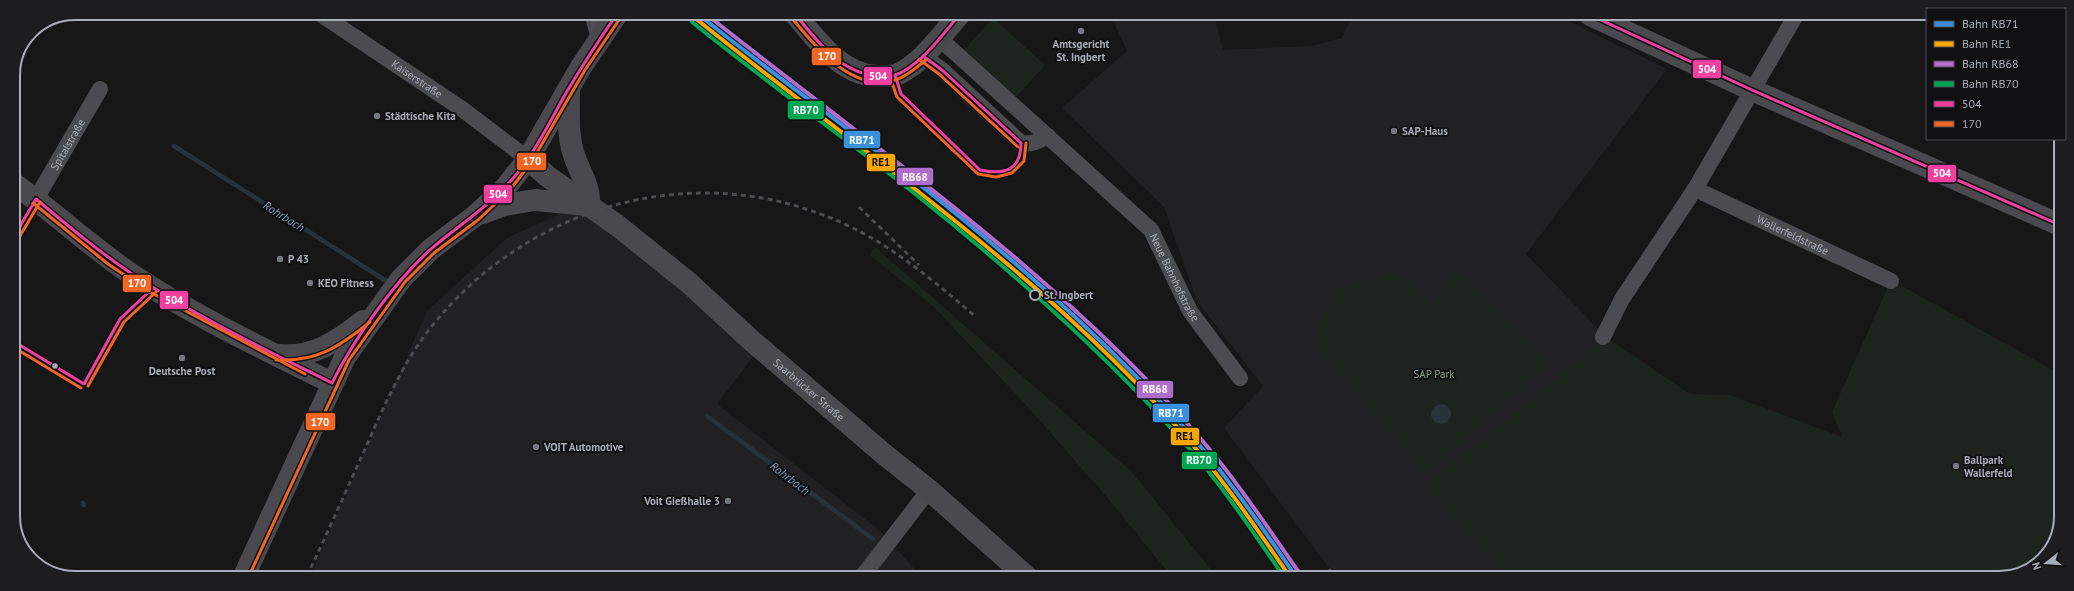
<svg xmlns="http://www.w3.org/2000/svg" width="2074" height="591" font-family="'PT Sans',sans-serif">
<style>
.built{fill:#212123}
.green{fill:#1d241e}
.water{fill:#2a3239}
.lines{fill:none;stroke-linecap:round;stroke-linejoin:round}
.stream{stroke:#2a3239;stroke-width:4.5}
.minor{stroke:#4b4c50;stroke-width:16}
.tertiary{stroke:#4b4c50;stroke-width:21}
.secondary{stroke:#4a4a4e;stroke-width:22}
.rail{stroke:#4b4c4f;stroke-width:3;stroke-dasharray:5 4;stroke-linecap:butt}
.bus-1-casing{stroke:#111113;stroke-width:6}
.bus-2-casing{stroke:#111113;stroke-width:6}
.bus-1{stroke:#f240a1;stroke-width:3}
.bus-2{stroke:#f26522;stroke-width:3}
.rail-1-casing{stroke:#111113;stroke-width:7}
.rail-2-casing{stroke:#111113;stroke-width:7}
.rail-3-casing{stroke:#111113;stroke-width:7}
.rail-4-casing{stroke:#111113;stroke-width:7}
.rail-1{stroke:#3a90db;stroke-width:4}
.rail-2{stroke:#f7a600;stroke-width:4}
.rail-3{stroke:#b06ccc;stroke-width:4}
.rail-4{stroke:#00a651;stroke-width:4}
.poi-dot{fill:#757880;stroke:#111113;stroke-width:1.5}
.stop-dot{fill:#111113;stroke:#a8adb8;stroke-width:2}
.bus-dot{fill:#a8adb8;stroke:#111113;stroke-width:1.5}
.labels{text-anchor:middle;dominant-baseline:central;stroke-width:4;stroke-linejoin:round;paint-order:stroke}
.poi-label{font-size:11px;font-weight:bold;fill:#a8adb8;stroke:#111113;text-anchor:start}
.street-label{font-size:11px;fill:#a8adb8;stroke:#111113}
.stop-label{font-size:11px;font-weight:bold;fill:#a8adb8;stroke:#111113;text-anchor:start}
.park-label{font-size:11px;fill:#7fa381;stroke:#111113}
.water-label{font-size:12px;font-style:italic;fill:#7f9bb3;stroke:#111113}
.rim{fill:none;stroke:#a8adb8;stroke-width:2}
.line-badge{stroke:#111113;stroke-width:1.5}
.badge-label{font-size:11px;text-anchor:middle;font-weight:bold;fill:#fff}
.pale-badge-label{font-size:11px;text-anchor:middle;font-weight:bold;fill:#111}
</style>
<rect width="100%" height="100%" fill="#171717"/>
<path class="built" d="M1110 14H1214L1223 50 1311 46 1342 38 1353 14 1556 15 1667 69 1526 254 1607 338 1503 570 1512 577H1336L1224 428 1263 386 1197 301 1164 207 1062 108 1127 51Z
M583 203 755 354 717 404 878 529 922 577 310 576 427 311 507 238Z"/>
<path class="green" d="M993 18 1045 65 1016 97 964 50Z
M875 247 1132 472 1217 577H1172L1105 495 1027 406 936 309 870 255Z
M1458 271 1550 363 1426 473 1313 341 1336 289 1400 272 1430 305Z
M1891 280 2060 374 2059 532 2037 565 1999 578 1512 577 1503 570 1426 486 1607 338 1690 394 1730 395 1842 437 1832 412Z"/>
<path class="water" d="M1431 414a10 10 0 1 1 20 0a10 10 0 1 1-20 0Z"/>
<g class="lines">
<path class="stream" d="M174 146 391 284
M707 416 873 539
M83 503 84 505"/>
<g class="minor">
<path id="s1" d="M319 13 462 109 528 159"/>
<path id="s2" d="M939 38 1151 230 1190 311 1240 378"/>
<path d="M923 56 942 70 1021 143C1032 145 1038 141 1048 136"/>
<path id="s3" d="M1695 189 1891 281"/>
<path id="s4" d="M36 199 100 89"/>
<path d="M1603 337 1622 299 1695 189 1796 15"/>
<path d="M862 577 929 490"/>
</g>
<path class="tertiary" d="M595 14 601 37"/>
<g class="secondary">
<path d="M795 14C817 40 843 78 881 76 886 76 892 76 896 75 922 64 942 34 960 14"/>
<path d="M1590 15 1752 90 2060 225"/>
<path d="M569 90C569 112 567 137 575 158 581 175 590 186 589 205"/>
<path id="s5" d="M528 159 547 176 618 226 689 283 752 341 885 455 929 490 1027 577"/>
<path d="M13 183C54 212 90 246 131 274 194 316 264 349 332 383"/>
<path d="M483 213 504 205 535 200 588 205"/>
<path d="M279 355C313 358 338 341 363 321"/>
<path d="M244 576 345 357 401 279 431 249 475 216 506 187 528 159 581 67 617 14"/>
</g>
<path class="rail" d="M859 207 919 265
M1329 569 1334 577
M307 576C327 534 346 491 365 449 384 406 403 362 432 326 534 199 708 155 855 229 899 251 937 284 975 316"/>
<g class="bus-1-casing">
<path id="bus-1" d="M795 14C817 41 840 73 878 76 888 77 896 76 904 71 927 57 943 34 960 14
M1590 15 1752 90 2060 225
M923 56 942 70 1021 143
M895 75 901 94 980 170C1004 175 1021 171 1021 143
M13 238 36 199C67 225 98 251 132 274 195 316 264 349 332 383 354 339 394 282 431 249 455 228 483 211 505 187 531 161 548 125 566 93 582 66 599 40 617 14
M13 341 84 384 120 319 153 288"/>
</g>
<g class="bus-2-casing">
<path id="bus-2" d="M791 17C816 47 853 95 898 79 909 75 917 67 926 60
M920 60 939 74 1018 147
M890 77 897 97 978 174 996 177 1012 173 1024 161 1026 143
M33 203 108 264 150 292 305 374
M17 241 40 202
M13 347 81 388
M276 360C317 362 339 347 370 322
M88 386 124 322 156 292
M249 576 349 360 405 282 434 253 478 220 510 190 532 161 585 70 621 17"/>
</g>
<use href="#bus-1" class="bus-1"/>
<use href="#bus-2" class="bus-2"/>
<g class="rail-1-casing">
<path id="rail-1" d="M698 14C772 74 850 129 925 189 1021 265 1114 347 1195 440 1232 483 1264 530 1296 577"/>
</g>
<g class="rail-2-casing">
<path id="rail-2" d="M695 18C865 155 1049 277 1192 444 1228 486 1259 532 1290 577"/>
</g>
<g class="rail-3-casing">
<path id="rail-3" d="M706 14C876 150 1056 271 1200 438 1237 481 1268 528 1300 574"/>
</g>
<g class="rail-4-casing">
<path id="rail-4" d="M692 22C766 82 844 137 919 197 1014 273 1106 354 1186 445 1223 486 1253 532 1284 577"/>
</g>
<use href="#rail-1" class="rail-1"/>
<use href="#rail-2" class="rail-2"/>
<use href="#rail-3" class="rail-3"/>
<use href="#rail-4" class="rail-4"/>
</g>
<g class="poi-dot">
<circle cx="1081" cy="31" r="4"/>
<circle cx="377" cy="116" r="4"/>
<circle cx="1394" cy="131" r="4"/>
<circle cx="280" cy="259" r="4"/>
<circle cx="310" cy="283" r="4"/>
<circle cx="182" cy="358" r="4"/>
<circle cx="536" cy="447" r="4"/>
<circle cx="1956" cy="466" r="4"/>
<circle cx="728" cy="501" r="4"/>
</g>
<circle class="stop-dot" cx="1035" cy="295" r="5"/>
<circle class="bus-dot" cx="55" cy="366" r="3.5"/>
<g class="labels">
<g class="poi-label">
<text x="1081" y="44" text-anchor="middle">Amtsgericht<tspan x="1081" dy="13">St. Ingbert</tspan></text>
<text x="385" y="116">Städtische Kita</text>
<text x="1402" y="131">SAP-Haus</text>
<text x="288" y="259">P 43</text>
<text x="318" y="283">KEO Fitness</text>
<text x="182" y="371" text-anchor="middle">Deutsche Post</text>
<text x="544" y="447">VOIT Automotive</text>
<text x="1964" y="460">Ballpark<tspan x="1964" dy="13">Wallerfeld</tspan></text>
<text x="720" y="501" text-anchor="end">Voit Gießhalle 3</text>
</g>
<g class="street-label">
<text stroke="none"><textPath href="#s1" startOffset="118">Kaiserstraße</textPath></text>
<text stroke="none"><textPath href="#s4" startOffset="63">Spitalstraße</textPath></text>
<text stroke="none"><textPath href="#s3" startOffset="108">Wallerfeldstraße</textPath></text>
<text stroke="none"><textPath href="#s2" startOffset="339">Neue Bahnhofstraße</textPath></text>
<text stroke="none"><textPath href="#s5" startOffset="364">Saarbrücker Straße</textPath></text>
</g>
<g class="stop-label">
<text x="1044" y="295">St. Ingbert</text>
</g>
<g class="park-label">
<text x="1434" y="374">SAP Park</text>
</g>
<g class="water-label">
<text transform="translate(284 216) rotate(32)">Rohrbach</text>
<text transform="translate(790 478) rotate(37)">Rohrbach</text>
</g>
</g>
<path d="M0 0H2074V591H0ZM75 20H1999A55 55 0 0 1 2054 75V516A55 55 0 0 1 1999 571H75A55 55 0 0 1 20 516V75A55 55 0 0 1 75 20Z" fill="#1d1d20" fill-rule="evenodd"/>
<path class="rim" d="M75 20H1999A55 55 0 0 1 2054 75V516A55 55 0 0 1 1999 571H75A55 55 0 0 1 20 516V75A55 55 0 0 1 75 20Z"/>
<g class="line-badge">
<rect x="811" y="47" width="31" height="19" rx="4" fill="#f26522"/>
<rect x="1692" y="59" width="30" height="20" rx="4" fill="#f240a1"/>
<rect x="863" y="66" width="30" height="20" rx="4" fill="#f240a1"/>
<rect x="787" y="100" width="38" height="20" rx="4" fill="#00a651"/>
<rect x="843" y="130" width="38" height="19" rx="4" fill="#3a90db"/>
<rect x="516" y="152" width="31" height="19" rx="4" fill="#f26522"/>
<rect x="866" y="153" width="30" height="19" rx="4" fill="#f7a600"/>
<rect x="1927" y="164" width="30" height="19" rx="4" fill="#f240a1"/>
<rect x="896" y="167" width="38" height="19" rx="4" fill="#b06ccc"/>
<rect x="483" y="184" width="30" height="20" rx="4" fill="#f240a1"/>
<rect x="122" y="274" width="30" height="19" rx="4" fill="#f26522"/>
<rect x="159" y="290" width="30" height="20" rx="4" fill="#f240a1"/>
<rect x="1136" y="380" width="38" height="19" rx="4" fill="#b06ccc"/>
<rect x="1152" y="403" width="38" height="20" rx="4" fill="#3a90db"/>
<rect x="305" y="412" width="31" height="19" rx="4" fill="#f26522"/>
<rect x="1170" y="427" width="30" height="19" rx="4" fill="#f7a600"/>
<rect x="1181" y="451" width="37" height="19" rx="4" fill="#00a651"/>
</g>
<g class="badge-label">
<text x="827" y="60">170</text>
<text x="1707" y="73">504</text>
<text x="878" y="80">504</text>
<text x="806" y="114">RB70</text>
<text x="862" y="144">RB71</text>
<text x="532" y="165">170</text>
<text x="1942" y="177">504</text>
<text x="915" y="181">RB68</text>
<text x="498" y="198">504</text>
<text x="137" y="287">170</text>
<text x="174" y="304">504</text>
<text x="1155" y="393">RB68</text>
<text x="1171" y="417">RB71</text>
<text x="320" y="426">170</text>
<text x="1199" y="464">RB70</text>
</g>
<g class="pale-badge-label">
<text x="881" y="166">RE1</text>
<text x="1185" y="440">RE1</text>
</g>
<rect x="1926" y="8" width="140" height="132" fill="#111113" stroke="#4d4f55"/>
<rect x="1934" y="21" width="20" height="6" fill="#3a90db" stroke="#4d4f55"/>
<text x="1962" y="28" font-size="12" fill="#a8adb8">Bahn RB71</text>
<rect x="1934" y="41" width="20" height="6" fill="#f7a600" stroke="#4d4f55"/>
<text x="1962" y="48" font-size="12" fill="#a8adb8">Bahn RE1</text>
<rect x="1934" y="61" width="20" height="6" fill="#b06ccc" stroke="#4d4f55"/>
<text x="1962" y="68" font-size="12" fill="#a8adb8">Bahn RB68</text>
<rect x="1934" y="81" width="20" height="6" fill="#00a651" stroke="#4d4f55"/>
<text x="1962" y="88" font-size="12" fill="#a8adb8">Bahn RB70</text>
<rect x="1934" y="101" width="20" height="6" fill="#f240a1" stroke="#4d4f55"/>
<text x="1962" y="108" font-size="12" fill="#a8adb8">504</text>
<rect x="1934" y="121" width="20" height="6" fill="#f26522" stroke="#4d4f55"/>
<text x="1962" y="128" font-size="12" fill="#a8adb8">170</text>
<g transform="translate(2046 563) rotate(253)" stroke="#111113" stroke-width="3" paint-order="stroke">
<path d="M0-3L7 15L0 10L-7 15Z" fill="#a8adb8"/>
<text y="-6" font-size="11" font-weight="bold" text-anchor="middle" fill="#a8adb8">N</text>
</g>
</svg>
